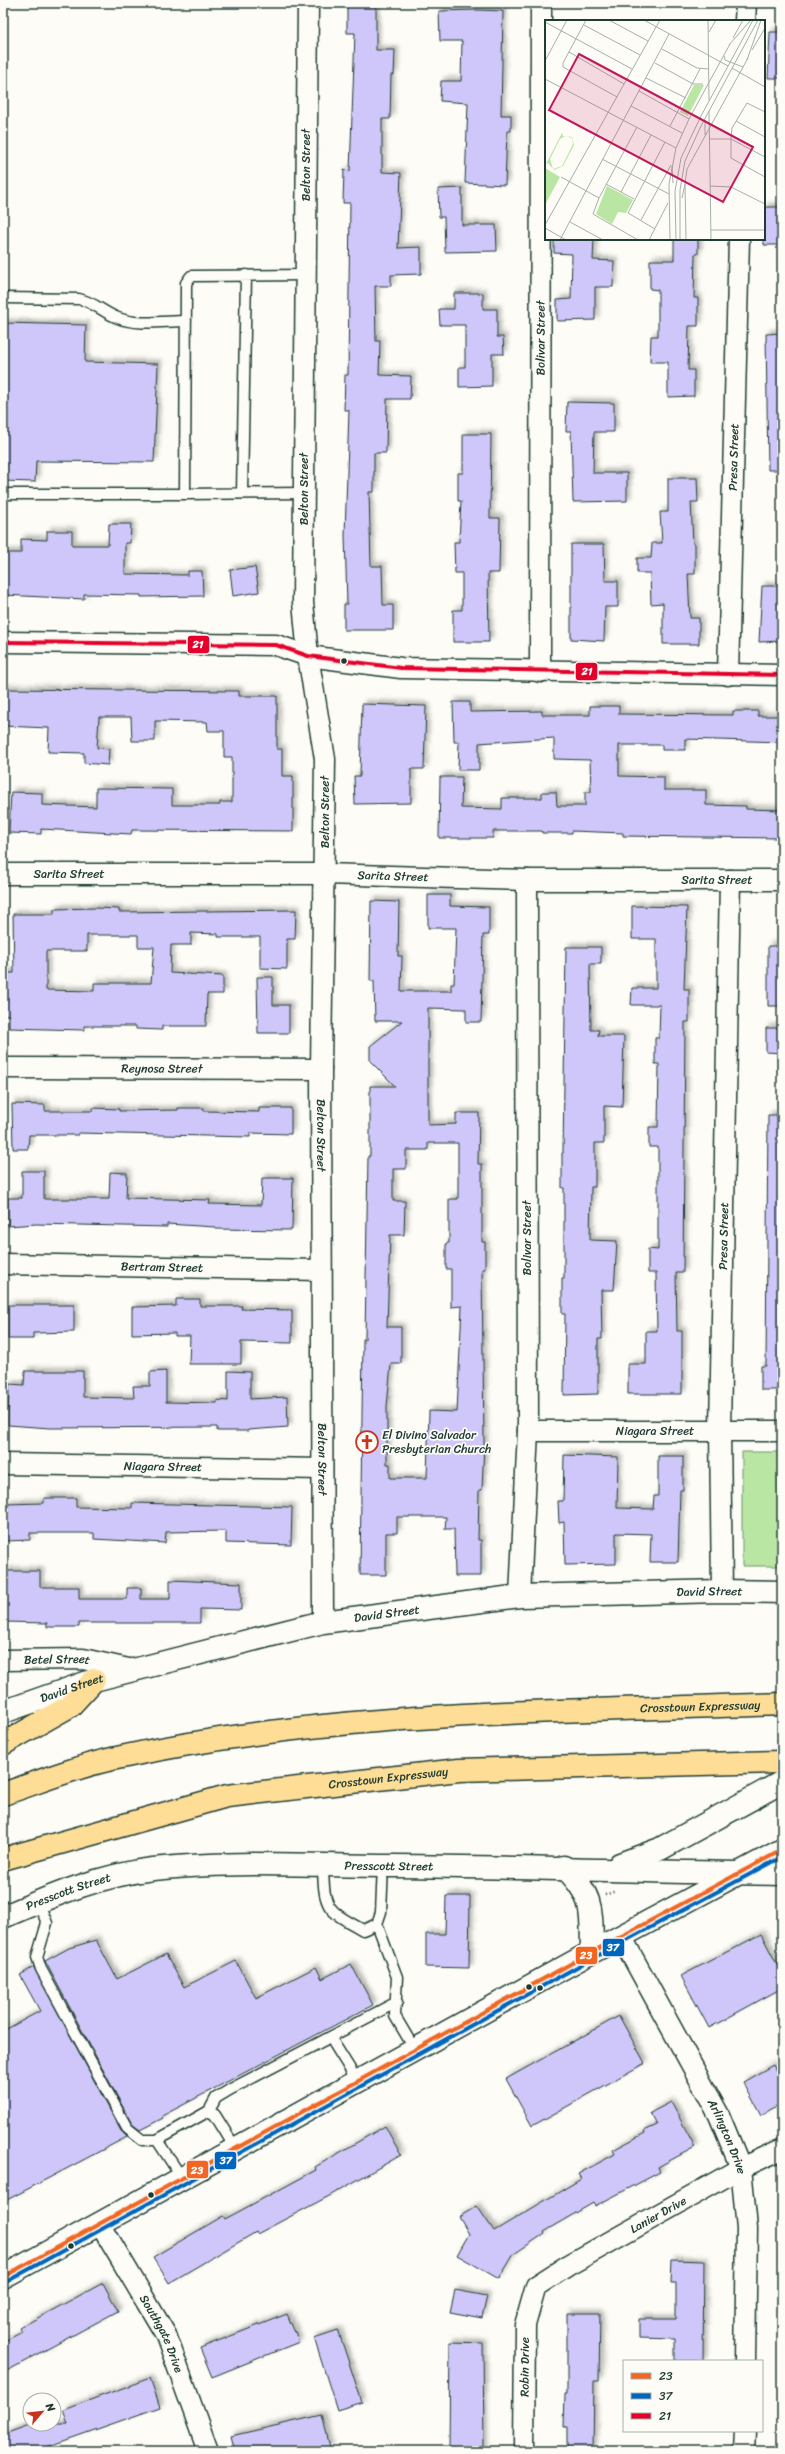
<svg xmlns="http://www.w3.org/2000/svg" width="785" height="2454" font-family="Sriracha,sans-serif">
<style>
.green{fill:#bae6a4;stroke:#6c926c}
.building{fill:#cfc6f9;stroke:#1f3d34;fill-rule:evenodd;filter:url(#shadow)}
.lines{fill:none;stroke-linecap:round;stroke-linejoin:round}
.lane-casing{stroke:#1f3d34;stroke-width:13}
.street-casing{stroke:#1f3d34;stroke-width:23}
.secondary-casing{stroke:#1f3d34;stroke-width:25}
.highway-casing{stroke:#1f3d34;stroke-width:25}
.path{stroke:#1f3d34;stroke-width:2.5;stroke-dasharray:1 3;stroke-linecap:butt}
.lane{stroke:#fdfcf7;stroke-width:10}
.street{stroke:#fdfcf7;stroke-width:20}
.secondary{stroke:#fdfcf7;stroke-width:22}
.highway{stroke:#fedd96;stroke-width:22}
.bus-1-casing{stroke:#fdfcf7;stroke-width:7}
.bus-2-casing{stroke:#fdfcf7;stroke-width:7}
.bus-3-casing{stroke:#fdfcf7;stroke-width:7}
.bus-1{stroke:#f26522;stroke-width:4}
.bus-2{stroke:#0065bd;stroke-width:4}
.bus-3{stroke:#e4002b;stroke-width:4}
.bus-dot{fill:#1f3d34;stroke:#fdfcf7;stroke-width:1.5}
.labels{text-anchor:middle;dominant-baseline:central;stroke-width:3.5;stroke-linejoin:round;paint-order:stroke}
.street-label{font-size:12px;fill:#1f3d34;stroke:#fdfcf7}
.poi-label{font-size:12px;fill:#1f3d34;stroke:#fdfcf7;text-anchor:start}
.inset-road{fill:none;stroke:#a4b0a9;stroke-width:1}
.view{fill:#c2185b;fill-opacity:0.15;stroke:#c2185b;stroke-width:2}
.inset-edge{fill:none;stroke:#1f3d34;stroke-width:2}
.line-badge{stroke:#fdfcf7;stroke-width:1.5}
.badge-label{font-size:11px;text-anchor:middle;font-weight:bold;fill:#fff}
</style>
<defs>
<filter id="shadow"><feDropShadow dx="3.5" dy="-3.5" stdDeviation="2" flood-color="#0004"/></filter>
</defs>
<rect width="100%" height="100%" fill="#fdfcf7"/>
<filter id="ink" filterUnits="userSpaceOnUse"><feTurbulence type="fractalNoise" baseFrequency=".025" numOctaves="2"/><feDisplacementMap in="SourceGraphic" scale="8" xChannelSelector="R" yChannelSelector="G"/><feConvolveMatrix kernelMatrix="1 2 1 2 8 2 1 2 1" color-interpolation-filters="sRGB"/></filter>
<g filter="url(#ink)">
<path class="green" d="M742 1452H782V1566H742Z"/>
<path class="building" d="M347 6H376V50H395L394 75H391L390 119H382V172L401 173 398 248 421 247V274L391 275V286H375L376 341H380L379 375 411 376 410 399H387L386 453H374V492H369L371 566H382L383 605H393V630H344V604H347L345 535 349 410H344L345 375H348L350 203H343L344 170 350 171 355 33H347Z
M478 10 503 11 501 115H511V131H507L505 185 465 183 468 103 440 101 441 81H461L462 41H440L439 11Z
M770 32H782V78H768Z
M462 188V225H496L497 251 445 252 444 217H439L438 189Z
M764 207H782V245H764Z
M554 239H594L593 260 614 261 613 287H595V320L557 321V300L571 299 572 254 554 253Z
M674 239H698V254H695L694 298H698V326H689L688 370H694V396L668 397V362H650L651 336H658V290L650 289V260H674Z
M454 293H483V309H497V337H503L504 354H492V386L459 387V367H465V325H440L439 309H454Z
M3 323 86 325 85 362 158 364 154 462 36 461 35 482 3 481Z
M782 333V470H768L766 334Z
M567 402 614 403V432H594L593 473H627V501L573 502 571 431H566Z
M463 434H491L490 518H500L499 573H488L489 642H453V610H462V573H455L454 542H459L461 501H458V473H463Z
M668 478H697L698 502H691L693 544H695V574H688L690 618H699V644H663V603L651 604 650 573H637V558H651L652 543H662L660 512H668Z
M109 524H131L130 543H125V574L188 575V571H202L203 596 141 597V595L84 594V599L4 595V553H21V539L47 540V531H72V545H108Z
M571 544H604L605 581H618V607H605L604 641 571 639Z
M255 567 259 592 233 596 230 570Z
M762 586H782V641L759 642Z
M3 689 239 691V696H277V749H282V776H293V831L132 830 131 834 41 829V834L9 833 11 792 42 793V805L96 807V788L172 789V805H220V802H232V757H224V731H208L207 722 155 721V741H132L131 717H99L97 748 109 749 108 765 84 763V753L48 752 49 728 3 726Z
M453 702H470V712L542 711V715H590V706H619V714L733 715V711H758V716H782V742L685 739V750H662V745H619V776L664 777V790H706V805L746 806V809L782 810V838L623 836V833L572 831V833H542V831H493V838H439L440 777H462L461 808 502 809V798H542V792H556L557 806H585V792H591L590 760 554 759V738L479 743V770H458L459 742H454Z
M362 704 426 706 424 769H411V803L355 804 354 776H360Z
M428 895H450V906L489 907V935H483L481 1022H466V1009L428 1008V1125L456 1124V1113H479L478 1164H482V1242H485V1269H482L484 1443 482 1490H479L478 1540H481V1576H455L454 1529H445L446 1517H397V1533H386V1575H360L363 1339H365L368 1156H370V1086H395L370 1061V1046L402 1021H375L374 981H370L371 901 399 902 398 956H402L401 991H451V984H454L456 928H428ZM428 1143H458V1199H449V1243H446V1269H451V1307L462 1306 457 1412 429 1411 427 1478H390V1464H387V1406L391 1364H401V1327H387L390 1235H404L405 1201H393V1169H406V1150H428Z
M632 906 687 907 684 989H689V1022H685L683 1273H676L677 1331H682V1394H628V1364H646V1331H657L656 1273H648V1249L658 1250V1147H649V1127H658L659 1064H655V1038H659L660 1005H631L632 988H656V939H632Z
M96 908 119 909V912L296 910 295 939H287V969L260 968V937H218V934L191 933V945H171L170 973 223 976V994H207L206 1026H162V1030L136 1029V1026H84V1030L9 1028V1015H3V973H14L13 914H54V909ZM87 935H138V947H154L151 983H94V991L46 990V951H87Z
M768 946H782V1006H768Z
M566 947H601V964H590L591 1030H599L598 1036H624L622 1107 604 1106V1143H595V1187H591L590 1240 617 1241 614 1290H601L602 1339H598V1394L564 1395 565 1314H562V1278H564V1188H562V1153H563Z
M257 977H273V1005H289V1033H258Z
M766 1028H782V1053L766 1052Z
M12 1104 45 1105V1111H93V1108L119 1109V1111L178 1110V1108H204V1111L259 1112V1108H291V1134L250 1133V1137L78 1133V1135H29L28 1149H13Z
M768 1115H782V1390H761V1366H766Z
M22 1171H44V1199H109L110 1172 127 1173 126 1198 210 1200 209 1204 261 1205 262 1178H293L292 1230 215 1229V1227L167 1224V1227L36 1224 8 1226V1198H22Z
M176 1299H200V1306H242L241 1309 292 1310V1343L241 1342V1364H189L190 1336H175V1333L132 1334V1307L176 1306Z
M8 1305H74V1332L33 1333V1339H8Z
M25 1371H83V1397L134 1398 133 1386H150V1372L166 1371V1402L217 1403V1400L228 1401V1371L250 1372V1399L287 1397 288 1427 248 1430V1431H217V1427L50 1428 8 1425 9 1384 24 1385Z
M564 1455 618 1457 617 1508 653 1509 654 1496H658V1456H683V1490H680L678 1562H650L651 1534 616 1533V1564L565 1565 564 1522 559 1523 558 1501H563Z
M44 1498H76V1507L132 1508V1503L292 1507 291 1545 226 1543V1531L166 1532 165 1543 94 1539V1533H30V1540L6 1541V1504L44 1503Z
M6 1571H40V1587H79V1599H127V1588H141V1599H170V1580L241 1583V1610L200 1609V1623H79V1627H47V1623L5 1622Z
M446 1896H470L469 1968 426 1967V1934H445Z
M761 1934 782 1974V1988L709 2028 681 1976Z
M96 1940 117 1979 166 1954 184 1987 236 1961 256 1998 316 1967 322 1979 351 1964 373 2005 162 2116 163 2118 140 2130 132 2124 45 1961 69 1948Z
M34 1967 121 2131 127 2137 3 2202V2031L40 2011 20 1975Z
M619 2016 645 2063 532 2126 506 2079Z
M773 2065 782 2082V2103L761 2115 743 2082Z
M671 2102 695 2147 658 2167 660 2172 595 2206 593 2203 543 2232 544 2234 514 2254 499 2279 457 2255 469 2234 459 2217 477 2206 494 2231 581 2179 578 2174 615 2154 613 2150 645 2133 644 2131 657 2125 650 2113Z
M385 2126 401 2155 331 2195 257 2234 256 2232 169 2283 153 2257 223 2216 225 2219 316 2170 315 2167Z
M672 2260 704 2261 703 2361H675V2339L639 2338V2319H676V2283H671Z
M103 2283 118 2311 3 2373V2342L22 2332 19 2328Z
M455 2290 487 2296 482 2318 450 2312Z
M567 2313H600L599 2381H594L593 2451H567V2427H564L565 2394H567Z
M287 2314 299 2342 212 2377 200 2348Z
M338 2330 362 2402 337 2410 314 2338Z
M450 2342 483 2343 484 2451H449Z
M150 2378 160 2407 35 2451H3V2435L33 2424H68L63 2410Z
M322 2415 330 2447 311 2451H235L231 2436Z"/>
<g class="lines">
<g class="lane-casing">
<path id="lane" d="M3 298 79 299C94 302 104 313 118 318 138 326 164 321 186 321
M242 493 246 275
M304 493 185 494 186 283 191 276 306 275
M3 494H185
M323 1866C324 1908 326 1910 363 1930L377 1924 381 1912 383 1866
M38 1902 47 1923 37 1957 41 1969 127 2128 142 2140H157L182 2178
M377 1924 397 1977 395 2016 415 2050
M330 2037 358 2082
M209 2111 216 2098 231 2089 397 2002
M157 2140 209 2111 215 2115 236 2149"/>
</g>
<g class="street-casing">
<g id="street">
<path id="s1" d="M308 3 303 602 308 656 325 759 321 1069 323 1622"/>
<path d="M745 21 746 3"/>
<path d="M3 642 276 645 308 656 401 668 782 675"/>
<path id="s2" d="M540 672 541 3"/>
<path id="s3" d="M728 675 739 239"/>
<path id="s4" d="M3 874H325L527 880H782"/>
<path id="s5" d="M3 1068 321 1069"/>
<path id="s6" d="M3 1264 321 1270"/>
<path id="s7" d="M528 1431H782"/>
<path id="s8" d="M3 1464 322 1469"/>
<path id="s9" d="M722 1591 720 1429 730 880"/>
<path d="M520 1596 528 1431 527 880"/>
<path id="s10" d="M3 1660 83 1659 133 1670"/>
<path id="s11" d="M621 1936 719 2115 741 2168 747 2228 745 2361"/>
<path id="s12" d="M100 2224 166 2335 208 2451"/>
<path id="s13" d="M524 2451 525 2325 536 2286 567 2266 741 2168 782 2149"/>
<path d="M744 2451 745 2431"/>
</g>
</g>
<g class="secondary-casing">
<g id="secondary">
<path id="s14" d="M3 1712 94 1680 323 1622 520 1596 722 1591 782 1592"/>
<path d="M620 1864 660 1849 782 1782"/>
<path d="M564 1867C595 1897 591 1911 592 1952"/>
<path id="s15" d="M3 1917C51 1896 101 1875 153 1869 233 1860 315 1866 394 1866 524 1867 653 1872 782 1874"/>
<path d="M3 2277 592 1952 782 1850"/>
</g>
</g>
<g class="highway-casing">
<g id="highway">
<path d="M3 1744 70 1706 94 1680"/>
<path id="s16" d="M3 1794C39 1782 75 1767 112 1759 332 1710 559 1712 782 1704"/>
<path id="s17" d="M3 1859 227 1796 459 1770 782 1762"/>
</g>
</g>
<path class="path" d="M605 1895 616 1891"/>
<use href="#lane" class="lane"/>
<use href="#street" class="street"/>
<use href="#secondary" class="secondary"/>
<use href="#highway" class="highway"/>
<g class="bus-1-casing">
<path id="bus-1" d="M3 2277 592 1952 782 1850"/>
</g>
<g class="bus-2-casing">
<path id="bus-2" d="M6 2282 595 1957 782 1857"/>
</g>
<g class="bus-3-casing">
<path id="bus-3" d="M3 642 276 645 308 656 401 668 782 675"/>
</g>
<use href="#bus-1" class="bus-1"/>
<use href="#bus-2" class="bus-2"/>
<use href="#bus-3" class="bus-3"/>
</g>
</g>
<defs>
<g id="church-ring" transform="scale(1.15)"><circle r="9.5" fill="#fdfcf7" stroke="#c8321e" stroke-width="1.5"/><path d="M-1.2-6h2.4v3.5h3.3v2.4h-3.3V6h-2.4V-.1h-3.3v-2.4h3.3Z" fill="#c8321e"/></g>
</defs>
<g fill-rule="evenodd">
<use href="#church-ring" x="367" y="1442"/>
</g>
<g class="bus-dot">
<circle cx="344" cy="661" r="3.5"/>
<circle cx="529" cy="1987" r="3.5"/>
<circle cx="540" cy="1988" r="3.5"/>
<circle cx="151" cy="2195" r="3.5"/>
<circle cx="71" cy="2246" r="3.5"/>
</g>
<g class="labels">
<g class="street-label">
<text transform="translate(306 165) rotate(-90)">Belton Street</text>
<text stroke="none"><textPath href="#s2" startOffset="334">Bolivar Street</textPath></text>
<text stroke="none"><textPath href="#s3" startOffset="218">Presa Street</textPath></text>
<text transform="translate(304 489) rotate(-90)">Belton Street</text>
<text transform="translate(325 812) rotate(-90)">Belton Street</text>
<text stroke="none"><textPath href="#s4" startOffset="66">Sarita Street</textPath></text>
<text stroke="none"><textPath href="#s4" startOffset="390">Sarita Street</textPath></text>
<text stroke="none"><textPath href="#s4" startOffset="714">Sarita Street</textPath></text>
<text stroke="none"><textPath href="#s5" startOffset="159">Reynosa Street</textPath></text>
<text stroke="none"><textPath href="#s1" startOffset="1134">Belton Street</textPath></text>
<text stroke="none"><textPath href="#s9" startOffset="355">Presa Street</textPath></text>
<text transform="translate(527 1238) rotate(-90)">Bolivar Street</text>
<text stroke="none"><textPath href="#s6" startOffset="159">Bertram Street</textPath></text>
<text stroke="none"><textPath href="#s7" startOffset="127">Niagara Street</textPath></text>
<text stroke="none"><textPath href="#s1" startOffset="1458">Belton Street</textPath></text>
<text stroke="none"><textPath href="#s8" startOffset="160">Niagara Street</textPath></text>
<text stroke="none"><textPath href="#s14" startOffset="721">David Street</textPath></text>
<text stroke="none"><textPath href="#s14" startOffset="397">David Street</textPath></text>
<text stroke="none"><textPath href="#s10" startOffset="54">Betel Street</textPath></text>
<text stroke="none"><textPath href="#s14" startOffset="73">David Street</textPath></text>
<text stroke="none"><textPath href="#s16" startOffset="706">Crosstown Expressway</textPath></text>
<text stroke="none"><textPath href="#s17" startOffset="395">Crosstown Expressway</textPath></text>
<text stroke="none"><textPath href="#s15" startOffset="394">Presscott Street</textPath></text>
<text stroke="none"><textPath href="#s15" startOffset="70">Presscott Street</textPath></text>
<text stroke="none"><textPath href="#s11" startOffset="227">Arlington Drive</textPath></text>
<text stroke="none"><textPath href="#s13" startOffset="308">Lanier Drive</textPath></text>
<text stroke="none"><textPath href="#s12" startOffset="126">Southgate Drive</textPath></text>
<text stroke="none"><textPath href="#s13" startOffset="84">Robin Drive</textPath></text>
</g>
<g class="poi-label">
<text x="382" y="1435">El Divino Salvador<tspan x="382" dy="14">Presbyterian Church</tspan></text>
</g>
</g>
<g transform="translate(545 20)">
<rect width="220" height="220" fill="#fdfcf7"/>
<path d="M149 65H159L143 96 135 92ZM17 113 18 116 27 117 29 125 18 146 9 150 3 143 1 144ZM20 116 27 118 28 124 17 146 8 149 5 139 15 119ZM0 148 15 157 0 185ZM62 166 88 180 81 193 73 192 67 204 51 194Z" fill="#bae6a4" fill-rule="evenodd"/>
<path class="inset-road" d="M41 0 18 43V47L72 77M64 0 103 21M99 0 183 46M163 0 164 80M0 2 87 49M39 5 95 35M164 12 171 0M188 18 198 0M184 25 205 1M117 29 152 48 163 49M207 30 220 8M24 32 79 64M179 36 180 40 198 47M202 40 216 0M0 41 22 0M110 43 148 64H158M187 48 220 67M101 58 141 78M0 59 131 128M94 71 144 99M86 86 137 113M164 91 166 220M220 92 202 83 187 108 186 119V138L220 157M191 101 220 117M125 106 155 49M92 107 54 178 48 194 93 220M160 115V100M165 119H186L220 137M57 139 124 174M127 146 128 163M16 157 54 178M61 164 89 179M165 166 186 167 220 184M76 172 106 115M137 178 140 164M96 200 126 145M25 202 58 220M0 205 115 0M0 208 21 220M110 209 83 193 120 122M166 210H220M15 220 124 14M104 220 123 183M125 220 124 164 131 128 144 99 185 24M131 220 130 171 136 138 156 96 208 0M135 220V170L140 141 156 106 213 0M141 220 140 164 142 149 203 38"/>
<path class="view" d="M34 34 208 127 178 182 4 90Z"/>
<rect width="220" height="220" class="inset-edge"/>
</g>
<g class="line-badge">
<rect x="187" y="635" width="23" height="19" rx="4" fill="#e4002b"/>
<rect x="575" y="662" width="23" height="19" rx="4" fill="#e4002b"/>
<rect x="602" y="1938" width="23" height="19" rx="4" fill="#0065bd"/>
<rect x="575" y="1946" width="23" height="19" rx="4" fill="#f26522"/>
<rect x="214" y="2151" width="23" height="19" rx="4" fill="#0065bd"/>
<rect x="186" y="2160" width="23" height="19" rx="4" fill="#f26522"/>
</g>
<g class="badge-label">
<text x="198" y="648">21</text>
<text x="587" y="675">21</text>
<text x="613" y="1951">37</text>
<text x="586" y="1959">23</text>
<text x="226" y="2164">37</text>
<text x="197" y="2174">23</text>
</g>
<rect width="785" height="2454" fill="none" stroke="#fdfcf7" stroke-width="16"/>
<rect x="8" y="8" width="769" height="2438" fill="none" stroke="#1f3d34" stroke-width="1.5" filter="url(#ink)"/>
<rect x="623" y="2360" width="140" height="72" fill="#fdfcf7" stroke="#a4b0a9"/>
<rect x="631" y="2373" width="20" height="6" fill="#f26522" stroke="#a4b0a9"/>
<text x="659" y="2380" font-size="12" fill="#1f3d34">23</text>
<rect x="631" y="2393" width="20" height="6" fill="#0065bd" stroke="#a4b0a9"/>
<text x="659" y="2400" font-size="12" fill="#1f3d34">37</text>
<rect x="631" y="2413" width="20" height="6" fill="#e4002b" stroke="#a4b0a9"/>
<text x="659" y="2420" font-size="12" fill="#1f3d34">21</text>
<g transform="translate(42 2412) rotate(62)"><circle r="19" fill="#fdfcf7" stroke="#a4b0a9"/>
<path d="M0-3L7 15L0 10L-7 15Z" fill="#c8321e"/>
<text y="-6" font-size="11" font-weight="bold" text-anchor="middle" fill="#1f3d34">N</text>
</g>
</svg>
